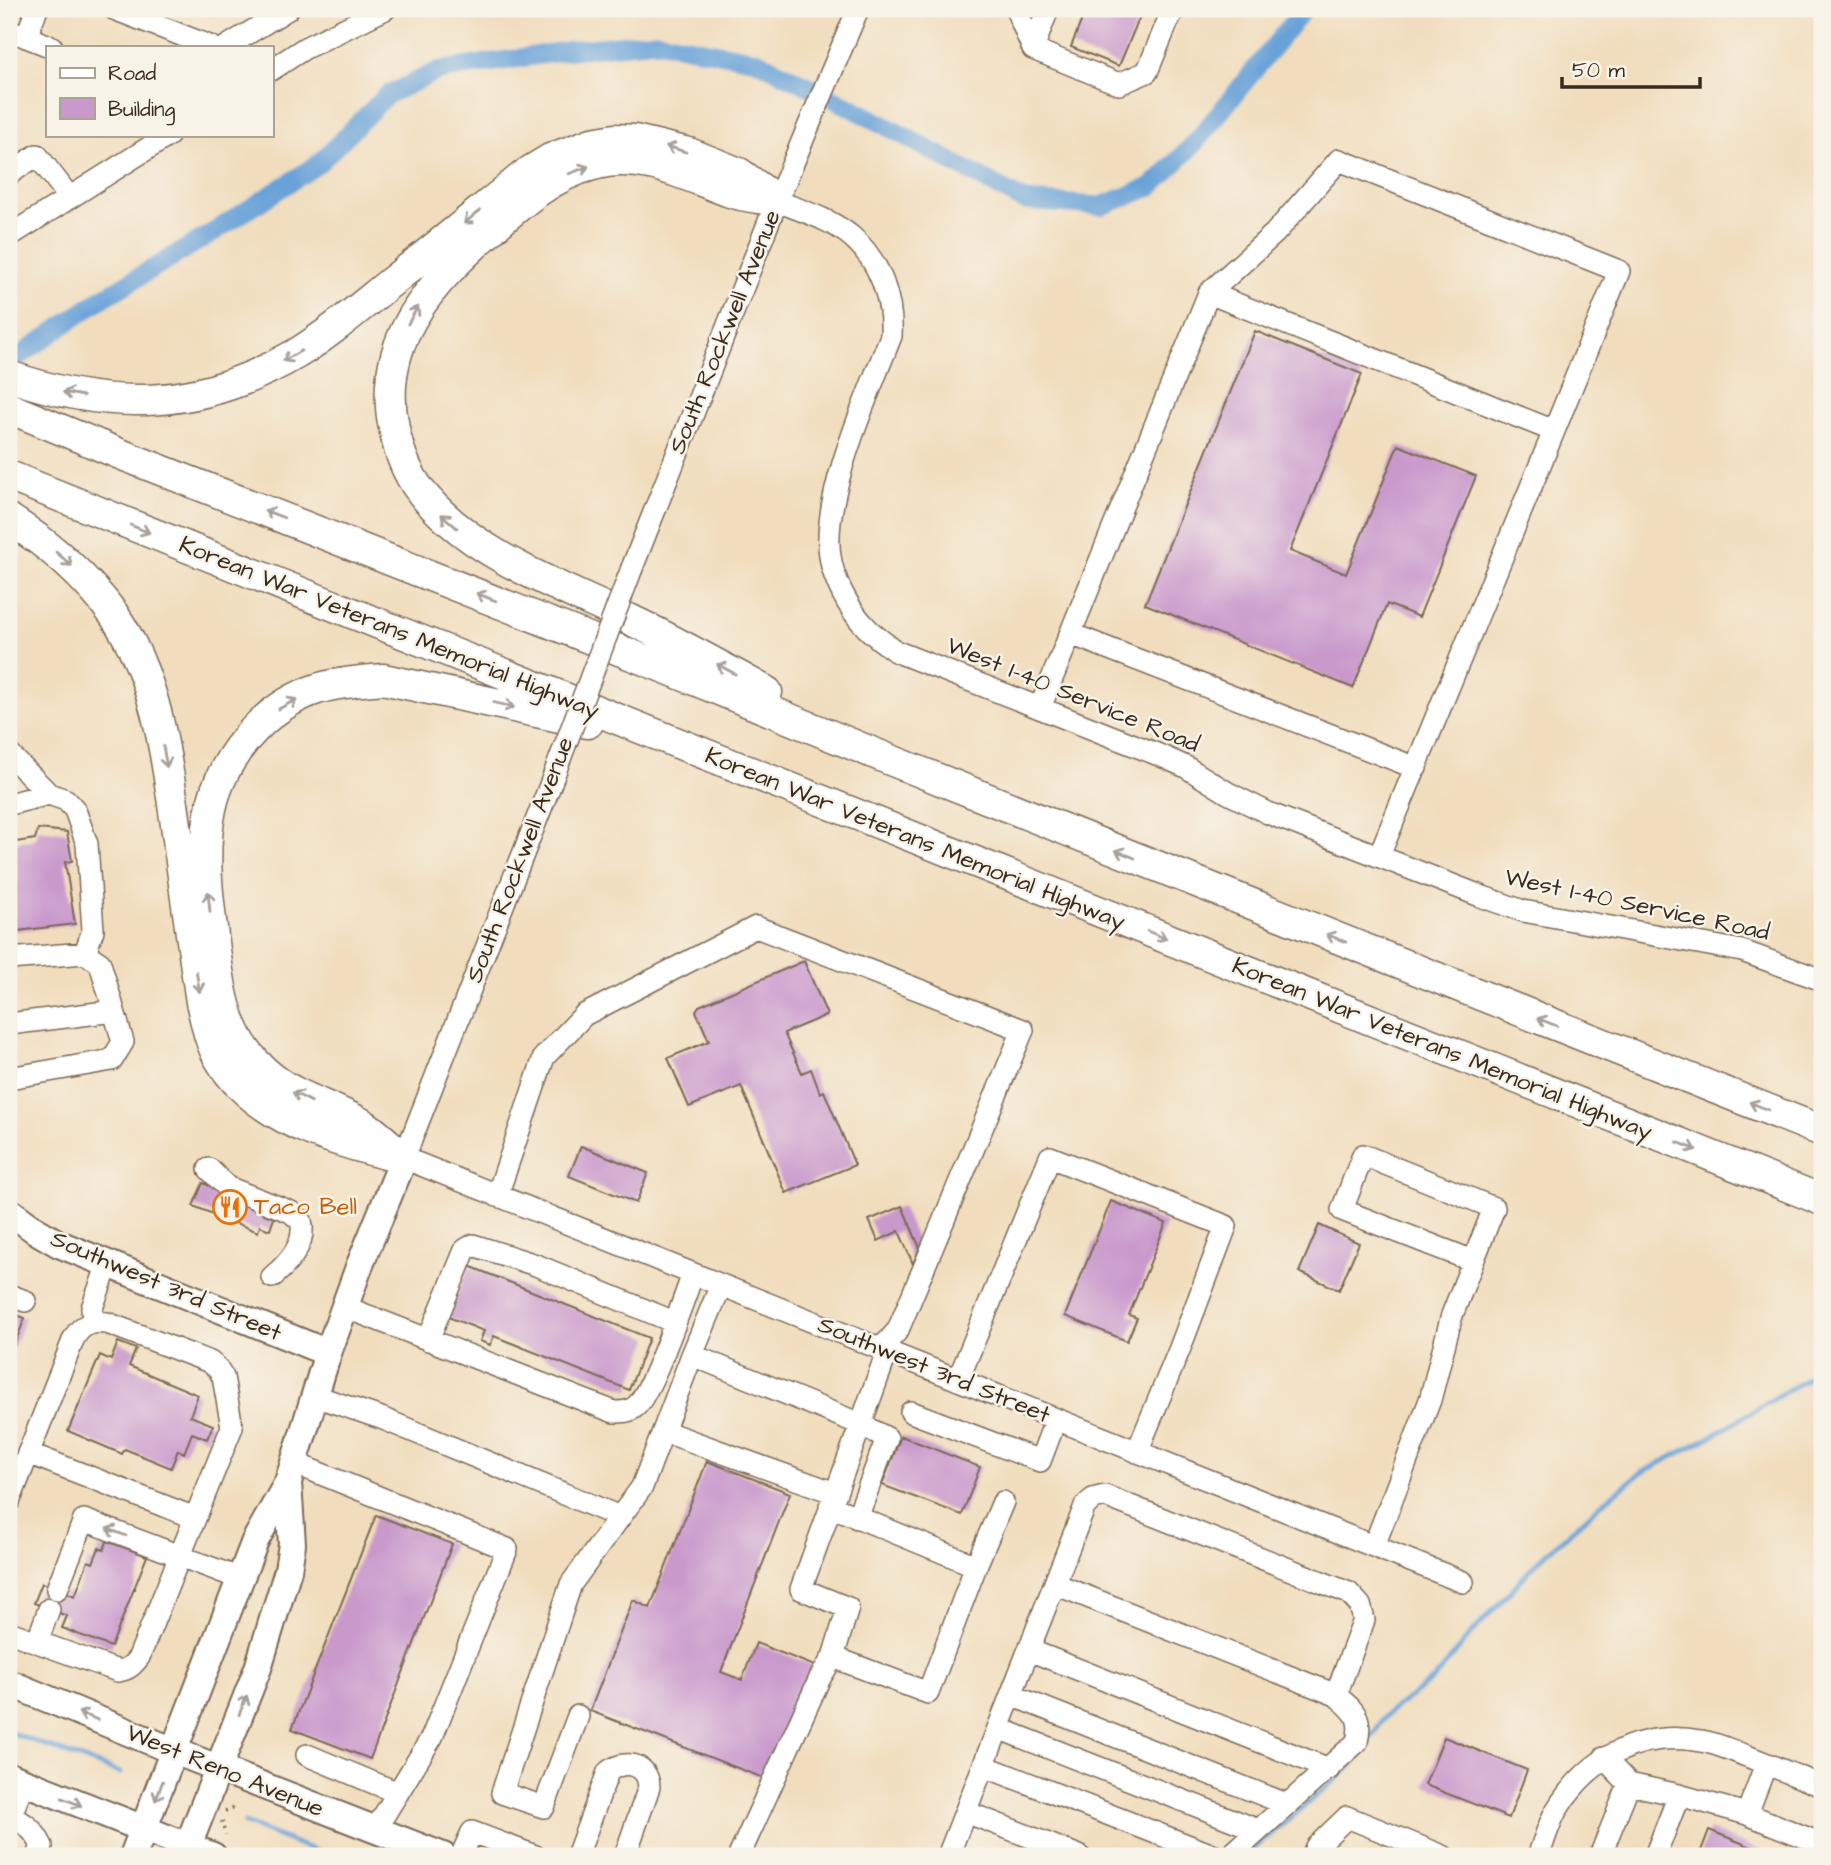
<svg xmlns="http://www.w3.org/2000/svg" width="1831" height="1865" font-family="'Architects Daughter',sans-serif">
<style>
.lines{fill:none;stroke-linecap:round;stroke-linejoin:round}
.stream{stroke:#69a2d8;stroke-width:5}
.canal{stroke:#69a2d8;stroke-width:19}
.building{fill:#c999cc}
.minor-casing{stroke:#7b6956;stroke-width:24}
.major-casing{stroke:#7b6956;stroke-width:30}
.highway-casing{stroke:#7b6956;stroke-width:33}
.path{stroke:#7b6956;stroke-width:3.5;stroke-dasharray:2 5;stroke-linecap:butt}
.minor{stroke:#fff;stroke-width:21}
.major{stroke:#fff;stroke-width:26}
.highway{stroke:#fff;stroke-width:30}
.minor-bridge-casing{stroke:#7b6956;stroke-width:24;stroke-linecap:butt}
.minor-bridge{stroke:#fff;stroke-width:21}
.oneway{stroke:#a79f9a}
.labels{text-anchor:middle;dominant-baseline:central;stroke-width:5;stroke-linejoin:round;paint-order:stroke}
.street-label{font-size:24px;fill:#3b2a1e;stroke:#f7f3e8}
.food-label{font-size:24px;fill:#c56008;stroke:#f7f3e8;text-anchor:start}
</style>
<rect width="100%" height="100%" fill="#f7f3e8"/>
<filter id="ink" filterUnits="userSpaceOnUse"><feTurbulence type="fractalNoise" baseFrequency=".0143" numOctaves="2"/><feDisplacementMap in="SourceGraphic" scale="14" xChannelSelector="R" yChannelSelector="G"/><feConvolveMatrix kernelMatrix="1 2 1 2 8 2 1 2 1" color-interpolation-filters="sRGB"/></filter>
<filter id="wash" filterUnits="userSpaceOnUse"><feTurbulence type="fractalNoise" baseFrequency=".00686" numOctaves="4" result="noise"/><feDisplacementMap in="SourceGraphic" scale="28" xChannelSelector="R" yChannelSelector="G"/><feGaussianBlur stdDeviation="1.57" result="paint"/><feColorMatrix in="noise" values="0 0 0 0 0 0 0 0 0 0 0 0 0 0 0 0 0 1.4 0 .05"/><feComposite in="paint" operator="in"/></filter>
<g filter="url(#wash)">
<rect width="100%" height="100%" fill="#f1ddbd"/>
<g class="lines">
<path class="stream" d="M9 1732 120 1773
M245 1823 328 1856
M1250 1852 1352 1765 1387 1714 1434 1679 1471 1634 1541 1558 1607 1499 1641 1473 1714 1435 1808 1378 1822 1360"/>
<path class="canal" d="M21 355 98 301 209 235 318 164 387 95 438 71 572 50 656 41 756 60 856 110 1024 201 1101 206 1151 187 1194 144 1304 9"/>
</g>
<g id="blocks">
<path class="building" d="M1086 9H1143L1119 66 1071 47Z
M1255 331 1362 374 1290 551 1346 574 1398 445 1476 476 1419 617 1387 604 1353 688 1145 604Z
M38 829 67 832 72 861 65 862 75 924 9 932V890H12L9 843 35 839Z
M804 961 827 1015 784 1033 802 1073 811 1069 820 1093 824 1091 855 1165 786 1193 741 1086 689 1107 668 1058 709 1041 696 1011 699 1006Z
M581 1146 648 1173 636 1203 569 1176Z
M203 1183 266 1209 264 1214 274 1218 270 1230 260 1226 258 1232 193 1206Z
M1111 1201 1166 1223 1129 1315 1137 1318 1127 1341 1065 1316Z
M902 1206 920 1248 913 1264 899 1231 878 1241 869 1220Z
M1319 1225 1359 1243 1339 1290 1299 1272Z
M469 1266 649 1338 629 1390 494 1336 490 1345 480 1341 484 1331 448 1317Z
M9 1312 25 1318 9 1358Z
M118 1342 136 1349 129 1366 198 1395 190 1416 213 1425 207 1439 192 1433 184 1453 178 1450 171 1468 125 1449 122 1454 68 1431 100 1355 111 1360Z
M901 1436 980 1467 962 1515 882 1485Z
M707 1461 790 1493 721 1672 742 1680 756 1643 815 1666 771 1781 590 1711 633 1600 650 1608Z
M376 1515 452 1544 370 1759 292 1729Z
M107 1541 147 1556 111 1647 62 1628 67 1616 34 1603 42 1583 75 1596 88 1561 93 1563 99 1548 104 1550Z
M1444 1737 1527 1770 1509 1818 1425 1785Z
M1709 1830 1774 1856H1699Z"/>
</g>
</g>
<g filter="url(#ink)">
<use href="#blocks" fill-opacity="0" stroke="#7b6956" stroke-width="2"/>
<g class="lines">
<g class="minor-casing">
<path id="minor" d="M114 9 212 47
M1016 9 1033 49 1119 84 1147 72 1173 9
M9 30 52 47
M26 37 37 9
M226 47 288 9
M1033 49 1048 9
M271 70 305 48 385 9
M9 174 37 155 70 198
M777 201C802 211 831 219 852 237 880 261 893 300 891 336 869 393 821 497 830 556 833 579 849 610 866 627 874 636 885 643 895 651L1159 755 1186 767 1228 793 1268 813 1483 897 1523 911 1742 951 1822 980
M9 236 169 135
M1209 293 1275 233 1339 160 1619 271 1554 431
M632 568 777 201 858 9
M1071 634 1416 768
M1040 708 1209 293 1554 431 1379 856
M9 754 49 794
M549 788 404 1158 1463 1582
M9 804 49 794 66 800 75 810 87 844 93 930 85 953
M9 959 85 953 100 963 123 1042 112 1060 9 1078
M9 1024 114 1011
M209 1169 227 1187 291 1212 301 1221C307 1243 288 1264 272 1277
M497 1196 544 1057 584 1015 756 927 1023 1030 898 1330 881 1349
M9 1295 25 1301
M345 1307 614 1412C622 1412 629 1412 635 1407 651 1395 684 1298 693 1274
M93 1322 92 1308 108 1264
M428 1340 465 1250 473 1245 536 1265 674 1322
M692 1355 721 1285
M958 1380 1050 1157 1226 1226 1180 1348 1137 1452
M315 1396 381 1418 620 1517
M911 1412 1040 1461 1056 1419
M663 1431 835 1493
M28 1453 195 1518
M294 1463 507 1549 432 1737 375 1830
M9 1502 74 1338C82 1324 92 1321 107 1323L210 1362 218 1369 223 1377 232 1427 139 1657C133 1665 128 1670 118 1671L9 1632
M830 1506 976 1566 928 1693 833 1657 848 1608 801 1589 887 1352
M1374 1546 1430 1400 1452 1315 1494 1208 1363 1155 1342 1210 1473 1261
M976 1566 1003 1502
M1055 1584 1336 1695
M57 1589 84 1520 241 1579
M37 1642 49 1609
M1029 1650 1329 1769
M1011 1695 1286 1804
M578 1716 544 1807 502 1793 571 1584 642 1487 692 1355 860 1424 887 1438 857 1518
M998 1728 1258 1830
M307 1755 398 1793
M1604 1758 1629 1784 1679 1795 1747 1814
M1766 1764 1747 1814 1822 1844
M984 1766 1215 1856
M966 1812 1079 1856
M9 1816C25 1822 34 1830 42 1846L38 1856
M10 1817 24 1782
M461 1856 472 1832 535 1856
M577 1856 608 1772C624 1759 648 1763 649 1787L625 1856
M739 1856 820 1678 833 1657
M948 1856 1085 1506 1093 1499 1105 1496 1349 1593 1360 1605 1364 1620 1336 1695C1354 1711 1363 1716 1357 1742L1230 1856
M1312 1856 1316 1847 1347 1817 1443 1856
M1538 1856C1544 1842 1548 1825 1556 1811 1588 1758 1639 1730 1701 1741 1717 1743 1732 1751 1747 1756 1772 1766 1797 1776 1822 1786
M1600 1856 1629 1784
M1655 1856 1679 1795"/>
</g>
<g class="major-casing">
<path id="major" d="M9 1211 35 1230 59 1244 328 1353
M9 1683 174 1751 443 1856
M9 1776 213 1856
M133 1856 255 1541 288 1482 328 1353 359 1267 404 1158
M184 1856 258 1668 288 1570 292 1544 288 1482"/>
</g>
<g class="highway-casing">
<path id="highway" d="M9 376C112 412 200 410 296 354 329 334 359 308 390 283 436 247 481 210 527 173L550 159 592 143 615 139 635 140 689 153 739 173 771 196
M9 408 120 454 670 670 893 761 1822 1131
M9 476 1822 1200
M9 519C50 545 85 575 114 615 159 680 167 763 178 839 185 893 193 948 201 1002 206 1021 209 1041 219 1058 254 1119 333 1141 397 1157
M767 692C722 667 677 642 631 620 562 587 478 557 427 499 409 479 399 454 394 428 376 341 431 283 491 230 521 203 553 175 593 165 642 151 685 176 730 192 745 197 762 198 777 201
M404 1158C391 1147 377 1133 363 1124 319 1099 281 1097 247 1052 222 1019 219 976 213 936 208 897 203 859 209 820 217 761 263 706 320 688 341 682 362 681 383 679L588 723"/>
</g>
<path class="path" d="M225 1811 236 1807
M222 1821 225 1835"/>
<use href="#minor" class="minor"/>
<use href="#major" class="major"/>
<use href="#highway" class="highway"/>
<g class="minor-bridge-casing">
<path id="minor-bridge" d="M549 788 632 568"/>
</g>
<use href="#minor-bridge" class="minor-bridge"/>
</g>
<defs><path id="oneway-shaft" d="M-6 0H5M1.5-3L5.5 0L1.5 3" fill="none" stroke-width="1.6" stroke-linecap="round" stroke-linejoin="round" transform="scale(1.75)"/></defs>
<g class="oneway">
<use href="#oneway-shaft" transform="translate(676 149) rotate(-163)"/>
<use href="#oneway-shaft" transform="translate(579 170) rotate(-21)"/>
<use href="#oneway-shaft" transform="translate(472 217) rotate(141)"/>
<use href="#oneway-shaft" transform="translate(413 315) rotate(-60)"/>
<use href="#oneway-shaft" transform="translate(292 356) rotate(150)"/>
<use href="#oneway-shaft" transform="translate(73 394) rotate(-169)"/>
<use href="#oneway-shaft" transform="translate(274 514) rotate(-159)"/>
<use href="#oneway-shaft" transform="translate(449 521) rotate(-139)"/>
<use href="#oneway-shaft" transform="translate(140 529) rotate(22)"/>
<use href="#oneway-shaft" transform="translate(64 559) rotate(41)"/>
<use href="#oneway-shaft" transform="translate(486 597) rotate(-159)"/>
<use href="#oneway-shaft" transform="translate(726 669) rotate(-151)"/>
<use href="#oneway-shaft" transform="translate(288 704) rotate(-29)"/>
<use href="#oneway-shaft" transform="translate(504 705) rotate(13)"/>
<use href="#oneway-shaft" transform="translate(165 757) rotate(80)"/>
<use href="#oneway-shaft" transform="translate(1125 854) rotate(-158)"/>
<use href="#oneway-shaft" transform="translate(209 902) rotate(-96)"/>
<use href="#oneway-shaft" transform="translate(1157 935) rotate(22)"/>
<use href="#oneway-shaft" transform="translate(1336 938) rotate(-158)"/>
<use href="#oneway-shaft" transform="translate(198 982) rotate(81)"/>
<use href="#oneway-shaft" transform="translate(1547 1022) rotate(-158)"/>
<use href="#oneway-shaft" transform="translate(302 1097) rotate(-153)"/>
<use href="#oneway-shaft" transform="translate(1759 1106) rotate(-158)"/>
<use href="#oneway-shaft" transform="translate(1687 1146) rotate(22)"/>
<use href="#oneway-shaft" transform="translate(116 1532) rotate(-159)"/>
<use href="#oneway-shaft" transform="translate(243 1705) rotate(-68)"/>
<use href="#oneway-shaft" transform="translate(88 1716) rotate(-158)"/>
<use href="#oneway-shaft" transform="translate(159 1791) rotate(111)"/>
<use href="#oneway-shaft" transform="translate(72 1802) rotate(22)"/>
</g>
</g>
<defs>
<g id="restaurant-ring" transform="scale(1.75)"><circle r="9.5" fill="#f7f3e8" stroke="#e8710a" stroke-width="1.5"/><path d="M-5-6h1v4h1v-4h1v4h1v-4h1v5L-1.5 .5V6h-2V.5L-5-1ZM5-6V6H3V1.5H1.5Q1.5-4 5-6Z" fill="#e8710a"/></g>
</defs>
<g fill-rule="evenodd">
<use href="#restaurant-ring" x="230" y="1207"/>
</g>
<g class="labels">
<g class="street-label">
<text transform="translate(725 332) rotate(-68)">South Rockwell Avenue</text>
<text transform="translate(389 628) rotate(22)">Korean War Veterans Memorial Highway</text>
<text transform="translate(1073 695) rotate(22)">West I-40 Service Road</text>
<text transform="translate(915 839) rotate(22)">Korean War Veterans Memorial Highway</text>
<text transform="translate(520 860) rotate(-69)">South Rockwell Avenue</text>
<text transform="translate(1637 905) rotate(12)">West I-40 Service Road</text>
<text transform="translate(1442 1049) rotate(22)">Korean War Veterans Memorial Highway</text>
<text transform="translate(166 1286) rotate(23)">Southwest 3rd Street</text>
<text transform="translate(934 1370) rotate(22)">Southwest 3rd Street</text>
<text transform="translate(225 1771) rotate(22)">West Reno Avenue</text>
</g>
<g class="food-label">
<text x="254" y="1207">Taco Bell</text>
</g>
</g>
<rect width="1831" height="1865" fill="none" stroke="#f7f3e8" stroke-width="35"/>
<rect x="46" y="46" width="228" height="91" fill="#f7f3e8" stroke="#aca397" stroke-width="2"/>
<rect x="60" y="68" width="35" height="10" fill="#ffffff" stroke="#aca397" stroke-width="2"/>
<text x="108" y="80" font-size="21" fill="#3b2a1e">Road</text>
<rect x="60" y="98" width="35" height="21" fill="#c999cc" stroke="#aca397" stroke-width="2"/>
<text x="108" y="116" font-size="21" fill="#3b2a1e">Building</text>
<path d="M1562 77v10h138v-10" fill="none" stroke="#3b2a1e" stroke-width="3.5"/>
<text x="1572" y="77" font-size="21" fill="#3b2a1e" stroke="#f7f3e8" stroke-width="5" paint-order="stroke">50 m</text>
</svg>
